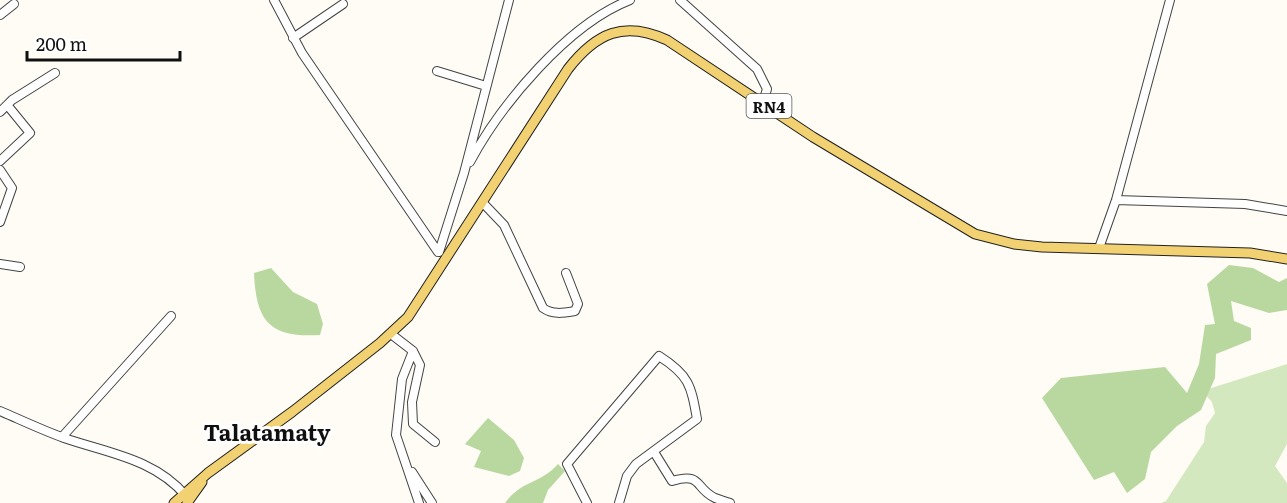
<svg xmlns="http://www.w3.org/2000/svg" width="1287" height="503" font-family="Literata,serif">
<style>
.green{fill:#d4e8bf}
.forest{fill:#b9d89f}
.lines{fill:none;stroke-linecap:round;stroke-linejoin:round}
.minor-casing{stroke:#434343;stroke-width:10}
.major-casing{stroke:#212121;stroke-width:11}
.minor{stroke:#fff;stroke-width:8}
.major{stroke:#f1d172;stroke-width:9}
.labels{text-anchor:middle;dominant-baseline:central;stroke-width:6;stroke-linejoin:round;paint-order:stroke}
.shield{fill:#fff;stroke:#585858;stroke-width:1.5}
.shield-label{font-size:15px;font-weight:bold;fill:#101010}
.district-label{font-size:22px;font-weight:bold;fill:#101010;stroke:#fff}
</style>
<rect width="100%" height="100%" fill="#fefcf5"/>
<path class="green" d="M1287 364V444L1275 466 1287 483V503H1161L1166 501 1204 442 1206 426 1215 413 1212 402 1202 391Z"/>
<path class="forest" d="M1229 265 1253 268 1279 282 1287 278V310L1269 313 1231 301 1234 321 1251 328V340L1216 354 1215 378 1201 410 1177 426 1151 452 1145 479 1127 493 1114 472 1094 480 1042 398 1061 378 1165 367 1187 393 1199 364 1205 325 1215 324 1207 284Z
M271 268 293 292 317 304 323 324 320 335C270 338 256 322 254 273Z
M488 418 514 440 524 458 520 471 509 476 474 467 481 451 465 444Z
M558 464 565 471 548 490 543 503H505C523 479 539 485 558 464Z"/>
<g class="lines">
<g class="minor-casing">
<path id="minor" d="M274 0 302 53 438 252
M680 0 757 69 767 89 763 102
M0 15 14 4
M293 38 343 4
M437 71 486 86
M0 112 12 100 55 73
M0 161 30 133 8 106
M470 162C501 104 568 24 630 0
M0 170 12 188 0 222
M1116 200 1245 204 1287 211
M483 203 504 225 543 308C553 315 563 313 575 311L578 304 566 273
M1099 248 1116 200 1170 0
M439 252 464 173 509 0
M0 264 20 267
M391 334 413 351 402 379 396 435 419 503
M413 351 420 365 412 402 413 424 435 442
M0 411C21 420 42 430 64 438 108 453 155 459 186 496
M62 437 171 316
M654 452 672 481C703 472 694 488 715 498 720 500 725 501 730 503
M412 472 432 503
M587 503 567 464 659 356C689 375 691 385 697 419L636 464 627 476 619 503"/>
</g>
<g class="major-casing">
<path id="major" d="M174 503 208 473 292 412 380 343 408 317 568 69C596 33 624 20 667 40L813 137 975 234 1014 244 1042 247 1250 253 1287 259
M187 503 202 482"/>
</g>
<use href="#minor" class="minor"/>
<use href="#major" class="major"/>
</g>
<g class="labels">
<rect class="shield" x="746.5" y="94" width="45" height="24" rx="4.5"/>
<g class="shield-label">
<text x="769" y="106">RN4</text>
</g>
<g class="district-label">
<text x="267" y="431">Talatamaty</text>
</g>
</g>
<path d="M27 51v9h153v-9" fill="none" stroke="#101010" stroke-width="3"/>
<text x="36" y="51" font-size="18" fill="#101010" stroke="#ffffff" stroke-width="4.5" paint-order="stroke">200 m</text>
</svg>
